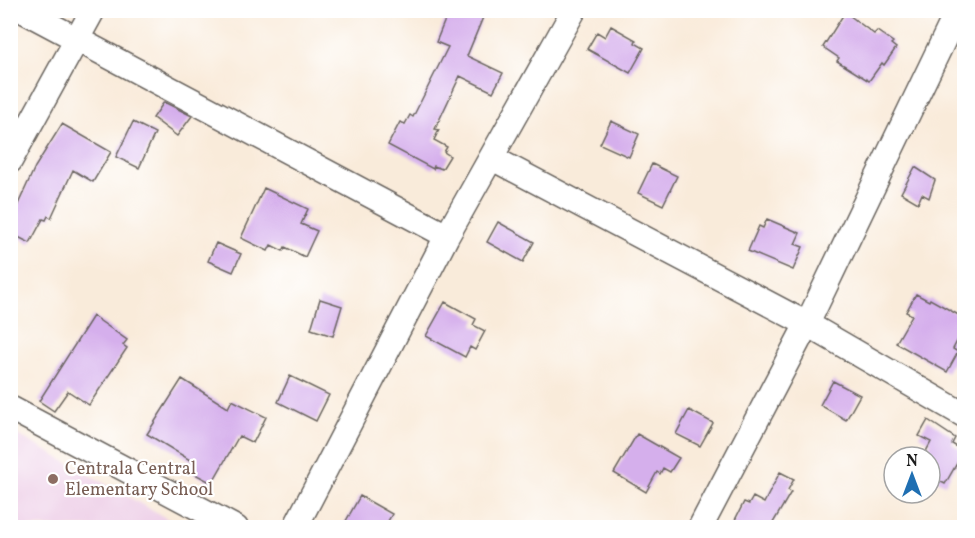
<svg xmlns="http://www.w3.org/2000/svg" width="975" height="538" font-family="Vollkorn,serif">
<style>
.built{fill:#eed0e8}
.building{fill:#d5afec}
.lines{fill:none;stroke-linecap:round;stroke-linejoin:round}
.minor-casing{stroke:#69645e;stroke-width:27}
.minor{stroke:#fff;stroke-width:24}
.education-dot{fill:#8d6e63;stroke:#fff;stroke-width:2}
.labels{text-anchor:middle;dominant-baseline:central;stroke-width:4.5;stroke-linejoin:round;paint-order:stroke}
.education-label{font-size:18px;fill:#785e54;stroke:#fff;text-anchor:start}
</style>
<rect width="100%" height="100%" fill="#fff"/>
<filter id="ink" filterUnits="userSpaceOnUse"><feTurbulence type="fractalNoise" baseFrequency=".0167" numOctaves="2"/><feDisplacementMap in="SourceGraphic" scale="12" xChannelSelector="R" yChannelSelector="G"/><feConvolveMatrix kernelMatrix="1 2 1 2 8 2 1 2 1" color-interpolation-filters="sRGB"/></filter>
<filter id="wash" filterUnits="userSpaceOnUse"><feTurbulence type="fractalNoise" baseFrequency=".008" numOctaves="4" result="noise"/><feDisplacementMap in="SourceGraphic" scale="24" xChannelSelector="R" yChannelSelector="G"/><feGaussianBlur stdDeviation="1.35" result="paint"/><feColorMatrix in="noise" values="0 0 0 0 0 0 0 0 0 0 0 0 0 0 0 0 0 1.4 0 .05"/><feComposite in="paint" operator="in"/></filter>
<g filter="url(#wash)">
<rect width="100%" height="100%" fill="#f9ebda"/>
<path class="built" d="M11 431 182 527H11Z"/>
<g id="blocks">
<path class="building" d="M449 10H486L467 56 503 73 493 92 460 76 435 129 439 130 434 140 447 147 444 152 450 156 442 169 434 166 433 169 388 145 400 122 405 124 410 115 413 117 448 47 436 42Z
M845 12 874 34 877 31 893 42 891 44 896 48 884 65 882 63 869 81 837 61 839 58 823 47Z
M611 26 636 40 635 43 644 48 630 73 587 49 597 32 605 37Z
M164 102 192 116 177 136 153 118Z
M611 121 639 134 629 157 600 144Z
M133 122 155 133 139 168 116 157Z
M62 124 111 152 93 182 73 170 51 218 48 216 46 220 43 219 30 243 10 233V222L35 167Z
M652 164 677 176 663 205 638 193Z
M915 167 935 180 929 198 922 194 918 203 901 193Z
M264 188 308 209 301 224 317 231 305 257 285 247 283 251 271 245 268 251 241 238Z
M767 219 800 233 795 244 803 247 793 270 748 251 759 226 763 228Z
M498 222 534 242 523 262 487 242Z
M216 243 241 254 233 272 208 261Z
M916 294 929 301 930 299 964 318V328L953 349 958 352 947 372 896 343 912 315 906 312Z
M320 299 342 306 333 336 311 329Z
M445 302 476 319 473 325 485 331 475 350 470 347 465 357 426 336Z
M93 316 127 340 123 345 127 348 89 405 68 391 54 411 39 401Z
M290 376 329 395 316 421 278 402Z
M182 379 228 408 232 400 266 417 253 443 239 436 212 483 191 472 195 463 147 434Z
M833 381 860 395 846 420 820 405Z
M689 410 713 423 700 446 676 434Z
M928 420 955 438 952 444 964 451 945 484 930 476V457H923L931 442 919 436Z
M637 434 679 458 670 472 663 468 660 474 657 472 646 492 614 473Z
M780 472 794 479 788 490 791 492 770 528H731L744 502 749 504 753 497 764 503Z
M360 496 392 514 384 528H342Z"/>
</g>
</g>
<g filter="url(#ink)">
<use href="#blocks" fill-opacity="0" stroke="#69645e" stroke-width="1.5"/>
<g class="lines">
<g class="minor-casing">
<path id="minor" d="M22 10 447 236
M492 158 807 324 964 415
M10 161 93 10
M10 408 236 528
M295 528 447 236 574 10
M700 528 807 324 958 10"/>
</g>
<use href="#minor" class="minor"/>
</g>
</g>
<circle class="education-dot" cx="53" cy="479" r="6"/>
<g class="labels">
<g class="education-label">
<text x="65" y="469">Centrala Central<tspan x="65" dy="21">Elementary School</tspan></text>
</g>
</g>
<rect width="975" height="538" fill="none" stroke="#fff" stroke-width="36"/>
<g transform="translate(912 475)"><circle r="28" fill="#ffffff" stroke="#a4a4a4" stroke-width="1.5"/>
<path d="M0-4.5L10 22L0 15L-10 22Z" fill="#1f6fb2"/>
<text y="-9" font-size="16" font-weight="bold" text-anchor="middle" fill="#1c1c1c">N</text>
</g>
</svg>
